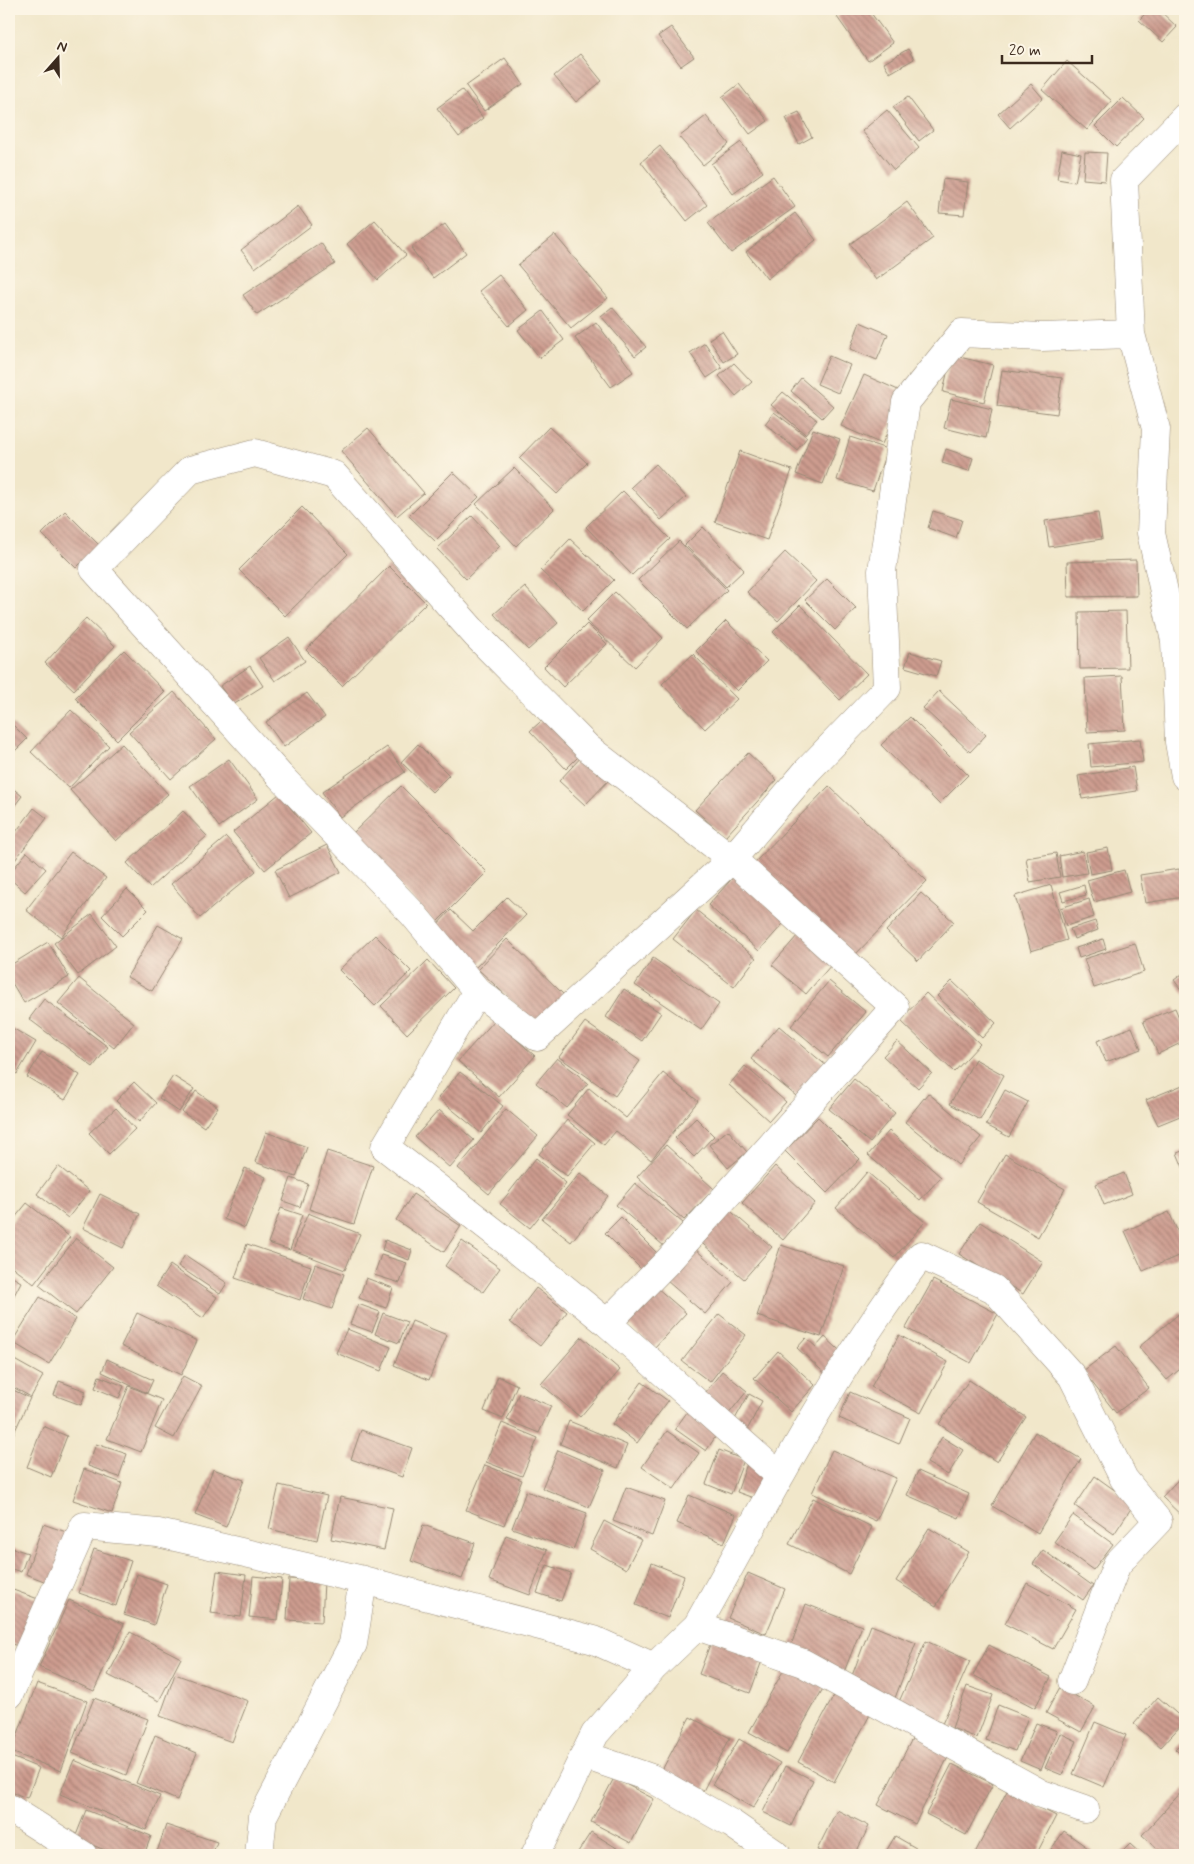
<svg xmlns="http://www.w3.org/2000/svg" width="1194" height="1864" font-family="Mynerve,sans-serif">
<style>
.building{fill:url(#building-back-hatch)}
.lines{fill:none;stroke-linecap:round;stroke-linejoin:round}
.minor-casing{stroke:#968874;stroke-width:29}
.minor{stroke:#fff;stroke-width:28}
</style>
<defs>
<pattern id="building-back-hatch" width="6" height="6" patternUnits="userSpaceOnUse" patternTransform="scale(1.25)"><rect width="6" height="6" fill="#cd9c8f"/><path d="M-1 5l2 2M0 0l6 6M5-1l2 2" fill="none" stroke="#a87f74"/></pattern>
</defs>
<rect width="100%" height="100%" fill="#fcf5e5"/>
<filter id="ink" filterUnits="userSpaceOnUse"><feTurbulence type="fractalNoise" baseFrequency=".02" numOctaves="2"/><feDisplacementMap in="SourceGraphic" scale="10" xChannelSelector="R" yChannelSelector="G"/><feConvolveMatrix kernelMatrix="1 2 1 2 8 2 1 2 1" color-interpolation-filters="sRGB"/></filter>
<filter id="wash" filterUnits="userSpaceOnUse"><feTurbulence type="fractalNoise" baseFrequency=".0096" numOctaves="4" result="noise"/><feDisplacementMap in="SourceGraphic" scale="20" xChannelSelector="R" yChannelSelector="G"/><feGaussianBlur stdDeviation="1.12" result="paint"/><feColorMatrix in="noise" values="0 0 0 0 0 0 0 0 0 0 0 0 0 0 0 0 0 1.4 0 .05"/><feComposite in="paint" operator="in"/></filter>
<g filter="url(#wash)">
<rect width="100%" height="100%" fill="#f1e7ca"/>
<g id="blocks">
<path class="building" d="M848 9H868L893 43 868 61 837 17Z
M1150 9H1158L1177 27 1163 42 1139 20Z
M671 27 694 57 681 66 658 36Z
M908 49 914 59 890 73 884 63Z
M580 54 602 81 576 102 554 76Z
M505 58 523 84 484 111 466 86Z
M1067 61 1112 101 1087 130 1042 90Z
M739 84 768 121 750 134 722 97Z
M1031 84 1043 98 1010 128 998 114Z
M462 90 483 118 459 137 437 108Z
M908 97 933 130 919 141 893 107Z
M1123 98 1144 118 1116 147 1095 126Z
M887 110 919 148 894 170 862 131Z
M799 112 812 137 799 144 786 118Z
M706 116 729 144 703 165 679 137Z
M741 142 763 172 733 194 711 164Z
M660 146 707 205 687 221 641 162Z
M1062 150 1081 154 1075 182 1057 179Z
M1085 152 1107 153 1105 181 1083 179Z
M773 176 795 207 731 253 708 223Z
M943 179 968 182 964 215 939 213Z
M907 202 933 238 876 280 850 244Z
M298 206 312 225 255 268 241 250Z
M795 213 816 240 767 279 746 252Z
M375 220 406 255 378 280 347 244Z
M445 224 466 253 433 278 411 248Z
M555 235 608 298 571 328 518 265Z
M321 243 335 264 257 315 243 295Z
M499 275 528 310 509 326 479 291Z
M612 307 646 347 635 356 601 316Z
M543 311 564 340 540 358 518 330Z
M596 322 633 372 611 387 575 338Z
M860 322 888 334 877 360 850 349Z
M722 331 737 354 724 362 709 339Z
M705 343 722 368 707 378 690 353Z
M951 355 993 365 984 402 943 392Z
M829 356 850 365 838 393 817 384Z
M734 363 752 382 736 396 719 376Z
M1002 370 1062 378 1057 414 997 406Z
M864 375 905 393 882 444 841 426Z
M801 378 833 406 822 418 791 391Z
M783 392 817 420 805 434 771 405Z
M951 399 992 409 986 438 944 428Z
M774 412 807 437 797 450 765 424Z
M549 427 587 463 557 494 519 458Z
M368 428 424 493 397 516 341 451Z
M813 429 840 439 823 484 796 474Z
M850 437 887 449 873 491 837 480Z
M946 449 973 458 969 471 942 463Z
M740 451 792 470 767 540 715 522Z
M656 464 686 497 661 520 631 487Z
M514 468 554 509 516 546 476 504Z
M453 472 479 497 435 541 409 516Z
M623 491 670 539 632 575 586 527Z
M302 507 348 554 285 616 239 570Z
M65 511 99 545 76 568 42 534Z
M933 511 962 520 956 538 928 528Z
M1098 513 1102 539 1049 547 1045 521Z
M472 516 500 546 466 579 437 549Z
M703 527 744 570 726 587 685 545Z
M570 539 614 580 583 611 540 570Z
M679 541 727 590 687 629 638 580Z
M785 552 816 581 778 621 747 592Z
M1136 560 1137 596 1068 597 1067 562Z
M389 566 426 603 342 686 306 650Z
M827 579 856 608 835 630 805 600Z
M525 587 558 623 528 650 494 614Z
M615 592 663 638 635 667 586 621Z
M800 605 867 674 840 700 773 632Z
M1126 611 1128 668 1080 669 1079 612Z
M86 618 115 646 74 690 45 663Z
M726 621 767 661 737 691 696 651Z
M587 624 607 644 563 687 544 667Z
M289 637 305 661 275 681 259 658Z
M124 650 165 692 117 740 75 698Z
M910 652 941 661 936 676 905 667Z
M693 654 737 699 705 729 662 684Z
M250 666 263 686 233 705 220 686Z
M1122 676 1125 730 1087 732 1085 678Z
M939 691 986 735 970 752 923 708Z
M174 692 216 739 171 779 129 732Z
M307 693 325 717 284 747 266 722Z
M71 710 109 746 69 788 31 752Z
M548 715 583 752 566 769 530 731Z
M910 717 968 775 939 804 881 745Z
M9 721 27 739 15 751 9 745Z
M1140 739 1143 762 1091 767 1089 744Z
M122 744 168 794 116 841 70 790Z
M418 744 449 775 432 792 401 762Z
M387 747 405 772 340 817 322 792Z
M748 753 777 780 725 837 695 810Z
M584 754 610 779 585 805 559 781Z
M229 759 258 799 219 827 190 786Z
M1133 767 1137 791 1082 799 1078 776Z
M9 785 22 796 9 813Z
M401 786 487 872 436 923 350 836Z
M829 786 927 881 851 959 753 864Z
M279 794 311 833 265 870 233 832Z
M34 808 47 818 9 868V841Z
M183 811 207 836 150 888 127 863Z
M226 837 256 871 200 918 171 884Z
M327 845 341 872 289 898 275 870Z
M1108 848 1112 870 1090 874 1086 852Z
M1083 851 1087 873 1062 877 1059 856Z
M27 852 46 869 25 892 9 878V874Z
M71 852 106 878 61 937 26 910Z
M1056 853 1060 877 1030 882 1026 858Z
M1179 869 1184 897 1145 903 1140 875Z
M1124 870 1130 892 1094 902 1087 880Z
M739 871 790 916 759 951 708 905Z
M1051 885 1067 940 1031 951 1015 896Z
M1084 885 1086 895 1063 901 1060 892Z
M127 889 148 910 122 936 102 916Z
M921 893 954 922 918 961 886 931Z
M507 897 526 915 475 968 434 928 451 910 473 931Z
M1089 899 1094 917 1066 926 1060 908Z
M696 910 756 958 734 987 673 939Z
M92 914 116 946 78 975 54 943Z
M1095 921 1098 930 1074 939 1070 929Z
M158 925 183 939 152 991 127 977Z
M804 928 838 957 806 994 772 965Z
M375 935 411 971 375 1006 339 970Z
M507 939 564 995 536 1024 478 969Z
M1103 939 1106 949 1079 958 1076 948Z
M48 942 69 977 24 1003 9 978V966Z
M1135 943 1144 972 1094 988 1084 959Z
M653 958 719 1004 701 1030 635 985Z
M428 960 454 988 407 1034 381 1006Z
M1185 972V995L1174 980Z
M79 978 134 1023 114 1048 58 1003Z
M829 981 866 1012 828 1057 791 1026Z
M952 981 996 1023 982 1038 937 996Z
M624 989 661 1013 642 1041 606 1017Z
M926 993 980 1044 954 1072 900 1020Z
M44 999 108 1047 93 1067 29 1019Z
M1175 1008 1185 1032V1041L1158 1054 1143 1021Z
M495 1020 535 1056 499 1097 458 1061Z
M585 1022 640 1061 615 1096 559 1057Z
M9 1026 36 1042 17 1074 9 1069Z
M779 1026 828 1067 801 1100 751 1059Z
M1132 1027 1141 1049 1106 1062 1097 1041Z
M897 1041 932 1073 918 1088 883 1056Z
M42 1052 80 1075 65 1100 27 1077Z
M557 1058 588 1083 567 1108 536 1083Z
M975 1059 1004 1075 980 1120 950 1104Z
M745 1066 786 1102 769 1121 729 1085Z
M460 1072 503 1106 481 1133 438 1098Z
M663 1073 698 1101 651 1160 616 1131 604 1145 567 1115 589 1088 626 1118Z
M173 1076 194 1089 179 1112 159 1098Z
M854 1079 895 1113 870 1143 829 1109Z
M134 1082 156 1103 139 1122 116 1101Z
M1185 1084V1114L1158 1125 1146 1100Z
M1005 1090 1028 1102 1009 1137 986 1125Z
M196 1091 218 1107 204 1127 182 1112Z
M928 1093 981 1137 958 1165 905 1122Z
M116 1108 135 1129 109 1154 89 1133Z
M506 1109 538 1136 489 1194 458 1168Z
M439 1110 474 1140 450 1168 415 1137Z
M818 1117 860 1159 827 1193 785 1151Z
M696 1118 714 1136 694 1157 675 1138Z
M567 1120 595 1143 567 1176 539 1154Z
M728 1130 747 1152 728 1168 709 1145Z
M889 1131 941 1177 920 1200 868 1155Z
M266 1132 307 1147 296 1177 255 1162Z
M666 1145 714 1189 684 1220 637 1177Z
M1185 1150V1172L1177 1153Z
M327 1151 373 1166 354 1224 309 1209Z
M1005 1154 1065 1189 1038 1237 977 1202Z
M536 1158 566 1183 530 1228 500 1204Z
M58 1166 89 1191 68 1218 37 1194Z
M775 1166 815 1203 783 1240 742 1203Z
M245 1168 266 1177 245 1228 224 1219Z
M867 1172 925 1222 894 1258 836 1208Z
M580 1173 608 1196 571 1242 542 1219Z
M1124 1173 1132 1194 1104 1205 1096 1184Z
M291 1178 308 1184 300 1207 283 1201Z
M635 1183 683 1223 664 1246 616 1205Z
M100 1194 140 1214 123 1248 83 1228Z
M413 1194 461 1226 444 1252 396 1220Z
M27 1203 70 1237 34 1284 9 1264V1225Z
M725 1206 772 1247 744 1279 697 1239Z
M281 1208 302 1215 290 1250 268 1243Z
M1169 1212 1185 1248V1253L1143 1271 1125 1231Z
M308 1213 360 1234 345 1270 293 1250Z
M621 1217 660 1256 644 1272 605 1233Z
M980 1222 1043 1262 1023 1294 959 1254Z
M76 1238 113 1267 76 1314 39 1285Z
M385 1240 412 1250 409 1260 382 1250Z
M462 1241 500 1268 483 1292 445 1266Z
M247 1244 311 1266 300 1300 235 1278Z
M781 1245 844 1266 821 1337 757 1316Z
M695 1249 733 1282 705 1314 667 1281Z
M185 1255 227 1283 220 1294 178 1266Z
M381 1255 407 1263 400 1283 374 1275Z
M315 1264 344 1274 332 1309 303 1299Z
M170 1265 217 1297 203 1318 156 1286Z
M9 1275 21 1282 9 1305Z
M366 1278 393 1288 386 1308 359 1298Z
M933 1280 998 1314 971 1363 906 1328Z
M656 1287 686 1313 654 1348 625 1321Z
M536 1288 567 1312 540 1346 510 1322Z
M40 1297 76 1319 49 1364 12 1342Z
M358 1304 380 1312 372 1332 350 1324Z
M1181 1312 1185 1317V1365L1167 1380 1139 1347Z
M137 1313 197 1341 181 1375 121 1346Z
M383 1313 407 1322 399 1343 375 1334Z
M719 1314 746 1335 710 1382 682 1361Z
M412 1321 447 1335 429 1380 394 1365Z
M347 1329 391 1347 381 1371 336 1353Z
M899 1335 948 1362 921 1413 871 1387Z
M582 1337 620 1370 580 1417 541 1384Z
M825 1337 848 1358 830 1378 797 1348 806 1338 816 1347Z
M1116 1346 1149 1388 1116 1413 1083 1371Z
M778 1351 815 1385 791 1412 754 1378Z
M9 1357 43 1376 31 1397 9 1385Z
M107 1359 153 1380 147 1393 102 1372Z
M722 1371 747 1391 727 1416 702 1397Z
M99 1376 124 1386 119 1398 95 1388Z
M183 1376 202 1386 174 1438 155 1428Z
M498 1376 517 1385 503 1419 484 1411Z
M969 1380 1026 1417 997 1462 939 1424Z
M59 1381 86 1391 81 1405 54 1395Z
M642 1382 668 1401 637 1443 612 1424Z
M129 1386 162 1400 141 1452 107 1439Z
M9 1388 30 1398 13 1435 9 1433Z
M850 1392 910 1418 899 1444 839 1418Z
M519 1393 551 1406 539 1433 507 1420Z
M749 1394 762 1401 744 1436 730 1428Z
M690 1408 720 1430 706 1451 675 1429Z
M569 1421 627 1445 618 1468 560 1444Z
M502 1423 538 1438 522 1476 486 1462Z
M43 1426 67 1436 51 1477 27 1467Z
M361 1430 412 1448 402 1477 351 1459Z
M667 1431 699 1453 674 1489 642 1467Z
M1035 1432 1081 1459 1038 1533 992 1506Z
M942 1437 963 1450 948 1475 927 1463Z
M96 1444 127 1454 119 1477 88 1466Z
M558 1450 605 1470 589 1507 542 1488Z
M719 1450 744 1460 731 1494 706 1484Z
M832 1450 896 1478 876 1521 812 1493Z
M748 1461 771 1469 759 1500 737 1492Z
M485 1465 522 1480 504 1525 466 1510Z
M84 1469 122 1483 112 1513 73 1500Z
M213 1469 244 1480 226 1527 195 1515Z
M918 1471 969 1494 959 1518 907 1495Z
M1185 1472V1519L1162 1497Z
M1095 1476 1134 1504 1114 1534 1075 1506Z
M279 1485 327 1496 317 1540 269 1529Z
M626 1487 665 1501 652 1536 613 1521Z
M526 1491 587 1513 573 1550 512 1528Z
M689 1495 736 1515 724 1543 677 1523Z
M340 1497 393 1508 384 1550 331 1539Z
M813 1498 872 1527 849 1574 789 1544Z
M1073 1515 1113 1544 1093 1570 1054 1542Z
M604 1521 641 1540 626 1569 590 1549Z
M43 1524 72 1534 54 1585 26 1574Z
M423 1525 475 1543 462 1579 411 1561Z
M929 1528 969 1552 936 1606 896 1581Z
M506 1535 547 1550 530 1595 489 1580Z
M9 1547 28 1553 21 1572 9 1568Z
M94 1549 131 1561 116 1606 79 1593Z
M1043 1550 1093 1586 1083 1600 1033 1564Z
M652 1563 684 1576 668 1618 636 1605Z
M547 1565 571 1573 561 1601 537 1593Z
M217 1571 246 1575 241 1617 211 1613Z
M748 1573 785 1589 766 1634 728 1618Z
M137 1574 167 1584 154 1625 124 1615Z
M253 1576 282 1579 278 1620 249 1617Z
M289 1579 324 1581 322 1622 287 1620Z
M1027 1583 1076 1609 1053 1649 1005 1624Z
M13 1590 41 1600 23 1648 9 1643V1601Z
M69 1600 124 1624 94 1691 39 1667Z
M806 1604 862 1626 844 1672 789 1651Z
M871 1625 916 1643 895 1698 850 1681Z
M130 1632 181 1658 159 1701 108 1675Z
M712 1639 763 1658 750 1693 699 1674Z
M926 1641 970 1661 942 1724 898 1704Z
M989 1645 1051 1677 1035 1708 973 1675Z
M787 1664 825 1685 787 1753 749 1732Z
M175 1674 248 1701 232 1742 160 1716Z
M37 1683 87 1701 61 1771 11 1752Z
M967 1686 993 1695 977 1738 952 1728Z
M1060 1687 1095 1707 1081 1732 1046 1713Z
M836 1692 872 1711 834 1782 798 1762Z
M1158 1697 1185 1721 1161 1747 1134 1724Z
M94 1698 148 1719 126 1775 72 1753Z
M998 1705 1028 1717 1015 1751 986 1740Z
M690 1717 730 1738 702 1793 661 1772Z
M1095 1722 1126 1735 1104 1787 1073 1774Z
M1036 1723 1057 1731 1041 1770 1020 1761Z
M915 1733 951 1751 915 1824 878 1805Z
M1060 1733 1077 1741 1062 1775 1045 1768Z
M155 1735 197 1753 177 1800 136 1783Z
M739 1739 780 1763 753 1808 712 1785Z
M1185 1739V1759L1175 1749Z
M9 1756 39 1768 27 1798 9 1791Z
M74 1760 160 1796 146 1830 60 1794Z
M952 1764 993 1784 966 1835 926 1814Z
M785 1766 813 1780 791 1826 763 1812Z
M614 1778 654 1799 631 1843 591 1822Z
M1185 1788V1855H1165L1142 1835Z
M1007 1791 1056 1816 1036 1855H978L975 1853Z
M86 1810 151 1836 144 1855H117L75 1838Z
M837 1810 869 1826 855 1855H829L817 1850Z
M166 1825 217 1842 212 1855H156Z
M1064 1831 1098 1855H1047Z
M591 1832 628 1855H576Z
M895 1836 928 1855H884Z
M1130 1844 1142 1855H1119Z"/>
</g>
</g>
<g filter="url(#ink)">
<use href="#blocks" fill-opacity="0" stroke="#968874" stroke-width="1"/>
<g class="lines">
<g class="minor-casing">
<path id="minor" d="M1185 117 1124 180 1131 334 1156 429 1151 533 1175 641 1179 742 1185 776
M477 991 413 914 280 776 94 569 190 470 255 453 334 475 477 636 588 748 732 859 537 1037 477 991 385 1147 511 1245 607 1323
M780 1476C823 1400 868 1325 921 1255L994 1289 1072 1376 1124 1479 1158 1521 1117 1564 1072 1681
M697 1626 803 1663 1042 1794 1085 1809
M9 1695 84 1526 158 1533 363 1580
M584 1755 651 1778 732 1824 777 1855
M9 1808 83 1855
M259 1855 263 1816 353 1644 363 1580 594 1640 654 1667
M535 1855 595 1734 654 1667 697 1626 780 1476 607 1323 669 1260 895 1007 732 859 807 771 887 688 882 571 906 402 962 333 1042 337 1131 334"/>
</g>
<use href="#minor" class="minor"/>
</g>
</g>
<rect width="1194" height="1864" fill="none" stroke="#fcf5e5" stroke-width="30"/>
<g transform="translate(58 58) rotate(20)" stroke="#fcf5e5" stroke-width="4" paint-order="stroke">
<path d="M0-4L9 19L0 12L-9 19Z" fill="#3b2a1e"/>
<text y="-8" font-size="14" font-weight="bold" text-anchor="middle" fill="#3b2a1e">N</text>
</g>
<path d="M1002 55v8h90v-8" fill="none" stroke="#3b2a1e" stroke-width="2.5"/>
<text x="1009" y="55" font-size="15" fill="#3b2a1e" stroke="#fcf5e5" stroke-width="4" paint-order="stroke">20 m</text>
</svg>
